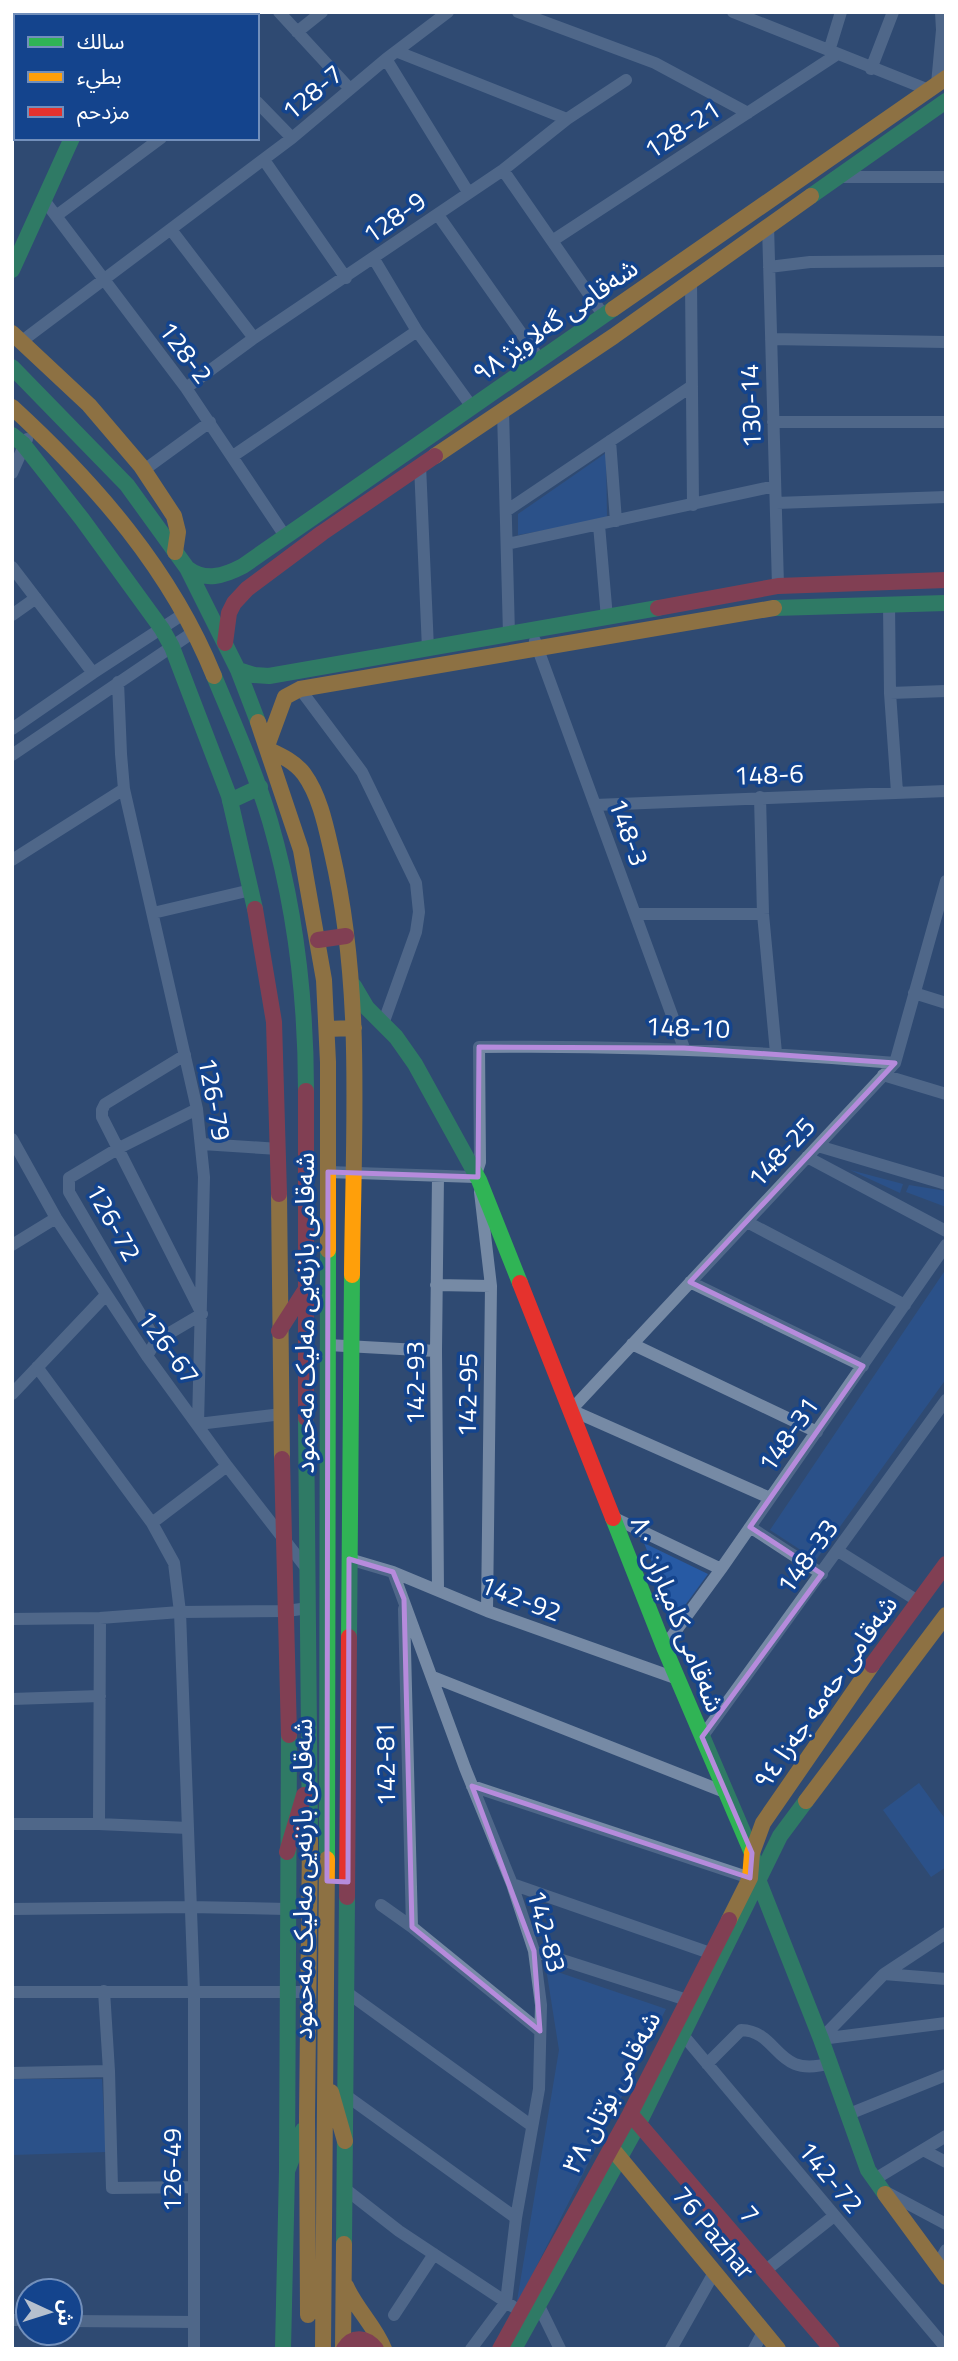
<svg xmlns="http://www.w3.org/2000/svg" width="958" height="2361" font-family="'Titillium Web','Noto Sans Arabic',sans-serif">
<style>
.green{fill:#275aa4}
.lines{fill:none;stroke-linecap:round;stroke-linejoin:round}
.street{stroke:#768aa5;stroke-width:12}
.fast{stroke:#30b455;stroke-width:16}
.slow{stroke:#ff9f0a;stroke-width:16}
.jam{stroke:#e5322d;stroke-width:16}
.marked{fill:none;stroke:#b68bdc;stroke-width:5;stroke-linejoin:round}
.labels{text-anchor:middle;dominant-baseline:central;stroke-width:7;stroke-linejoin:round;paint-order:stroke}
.street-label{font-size:26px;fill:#fff;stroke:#14448d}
</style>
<rect width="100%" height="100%" fill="#2f4a72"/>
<path class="green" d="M606 453 607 519 518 535V514Z
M850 1170 903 1184 900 1193Z
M909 1185 946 1191V1207L906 1192Z
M946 1269V1379L816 1560 770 1530Z
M644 1543 708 1574 675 1619Z
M919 1783 946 1820V1867L931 1877 883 1810Z
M546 1968 666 2009 516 2307 559 2050Z
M12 2079H102L106 2152 12 2155Z"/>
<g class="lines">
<path class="street" d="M279 12 350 89
M518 12 655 63 748 113
M733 12 929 90
M21 16 25 12
M297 32 322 12
M829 51 841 12
M398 52 567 119
M386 59 468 192
M871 69 893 12
M12 82 16 84
M937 84 942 30 941 12
M257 102 292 138
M264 160 346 278
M503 170 604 316
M835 177H946
M44 200 186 388 285 536
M438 215 540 360
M56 216 161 138
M768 225 778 586
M172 231 254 338
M552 241 836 55
M374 259 417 331 472 407
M769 267 810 262 946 261
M691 281 693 505
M771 339 946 342
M22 341 292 138 386 59 448 12
M186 388 254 338 503 170 567 119 626 80
M503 411 509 634
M773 422H946
M610 441 616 521
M233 456 417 331
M420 465 428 649
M144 470 210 422
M12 473 27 439
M776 503 946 497
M506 511 692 386
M599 525 607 618
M507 544 775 486
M12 567 93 673
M889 604 890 693 897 792
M12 615 36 598
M535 641 684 1048
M118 682 121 754 124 789 197 1109 204 1177 198 1424 282 1414
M300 689 362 772 416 883 419 912 416 932 383 1024
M890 693 946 691
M12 729 93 673 185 613
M12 755 195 631
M760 797 763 914 776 1053
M595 805 946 791
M12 860 124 789
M153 913 251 890
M635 914H763
M914 993 946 1003
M883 1075 946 1094
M12 1139 56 1218 147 1356 227 1466 307 1569
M202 1144 279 1149
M818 1146 946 1184
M807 1157 946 1231
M328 1172 475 1177 480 1162 479 1047C618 1045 756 1051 895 1063
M480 1192 491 1286 487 1611
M747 1222 905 1305
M12 1245 56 1218
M690 1282 863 1366
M436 1285 491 1286
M156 1341 69 1192V1178L119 1148 197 1109
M632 1344 817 1432
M328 1345 436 1351
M147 1356 156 1341 202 1314 102 1117V1110L105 1104 185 1055
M37 1367 152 1523 174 1563 180 1612 194 1992V2349
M12 1394 105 1296
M770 1498 571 1410 895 1063 946 881
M612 1517 721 1569
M152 1523 227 1466
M750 1527 822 1574
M838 1551 918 1601
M349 1559 393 1572 487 1611 678 1679
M393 1572 465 1768 512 1884 534 1951 541 2005 539 2089 516 2218 506 2302 521 2312
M438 1589 436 1351 438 1176
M404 1609 412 1927
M12 1619 100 1618 180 1612 287 1611 308 1608
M664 1647 721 1569 946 1245
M433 1677 727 1793
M12 1699 100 1696
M702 1737 946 1400
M472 1786 750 1878
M12 1824H99L188 1828
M99 1824 100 1618
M512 1884 710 1953
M381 1905 412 1927 540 2031
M12 1909 189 1907 287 1909
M534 1951 687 2000
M884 1974 946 1979
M104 1991 109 2071 112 2188 194 2187
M345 1991 532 2126
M12 1992H309
M683 2035 946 2348
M821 2039 884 1974 946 1933
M821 2039 946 2023
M707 2064 741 2030C780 2031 775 2080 830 2063
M12 2073 109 2071
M344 2094 516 2218
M849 2114 946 2075
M923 2150 946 2162
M875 2179 946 2136
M344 2188 399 2231 506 2302 471 2349
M884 2191 946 2224
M937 2266 946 2250
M766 2270 834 2216
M539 2306 560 2349
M394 2315 434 2254
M12 2320H28
M70 2321 194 2322
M671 2349 715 2271
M754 2349 763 2332"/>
<path class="fast" d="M811 196 946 101
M12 270 72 138
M12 367 127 485 187 568 238 670 258 722
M12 435 23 444 82 519 162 629 172 647 229 796 255 909
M187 568C205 582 224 576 243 566L613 309
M774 608 946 603
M238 670 254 675 269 676 658 608
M214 676C234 724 255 771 270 821 296 910 306 999 306 1091
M230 801 260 787
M354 986 367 1008 396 1037 415 1064 479 1180 520 1283
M306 1418 310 1840
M613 1518 664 1647 752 1853 759 1882 821 2039 868 2170 885 2194
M349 1637 352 1275
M327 1859 328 1250
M287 2171 303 2130
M344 2244 347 1897
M283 2349 287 2171 289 1735
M514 2349 639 2123 780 1836 806 1801"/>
<path class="slow" d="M172 16 176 12
M613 309 946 78
M12 333 89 405 141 466 174 516 178 532 175 552
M12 407C96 484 171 570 214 676
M435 456 614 336 811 196
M258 722 301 850 324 980 328 1062V1250
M267 746 285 697 300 689 774 608
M269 750C282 756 295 762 304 774 320 796 326 827 332 853 364 991 353 1135 352 1275
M327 1029 354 1028
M279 1194 282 1459
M806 1801 946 1615
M729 1920 750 1878 752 1853 763 1823 872 1665
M331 2092 345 2141
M615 2152 778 2349
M885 2194 946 2277
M346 2286C356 2309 375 2326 384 2349
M308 2315 307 2118 310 1840
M323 2349 327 1859
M343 2349 344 2244"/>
<path class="jam" d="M658 608 778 586 946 580
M225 643 229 613 234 603 247 589 322 533 435 456
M255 909 274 1022 279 1194
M318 940 346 936
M306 1091V1418
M520 1283 613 1518
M279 1331 304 1292
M282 1459 289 1735
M872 1665 946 1564
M287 1852 304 1795
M347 1897 349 1637
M633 2117 832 2349
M344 2349C353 2335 366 2337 376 2349
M500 2349 630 2114 729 1920"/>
</g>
<path d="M0 0H958V2361H0ZM479 1047 684 1048 895 1063 690 1282 863 1366 750 1527 822 1574 702 1737 752 1853 750 1878 472 1786 534 1951 540 2031 412 1927 404 1599 393 1572 349 1559 348 1882 327 1881 328 1172 478 1177Z" fill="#2f4a72" fill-opacity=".55" fill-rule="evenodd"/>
<path class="marked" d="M479 1047 684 1048 895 1063 690 1282 863 1366 750 1527 822 1574 702 1737 752 1853 750 1878 472 1786 534 1951 540 2031 412 1927 404 1599 393 1572 349 1559 348 1882 327 1881 328 1172 478 1177Z"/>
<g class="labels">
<g class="street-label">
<text transform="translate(312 92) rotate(-40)">128-7</text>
<text transform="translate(682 129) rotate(-33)">128-21</text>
<text transform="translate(394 217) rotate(-35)">128-9</text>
<text transform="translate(555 320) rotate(-35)">شەقامی گەلاوێژ ٩٨</text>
<text transform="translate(186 352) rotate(53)">128-2</text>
<text transform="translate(750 406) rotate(-92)">130-14</text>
<text transform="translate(769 774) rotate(-2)">148-6</text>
<text transform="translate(629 832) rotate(70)">148-3</text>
<text transform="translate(688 1027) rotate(2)">148-10</text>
<text transform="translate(215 1099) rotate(80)">126-79</text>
<text transform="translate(781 1152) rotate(-47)">148-25</text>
<text transform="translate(114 1222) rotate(61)">126-72</text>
<text transform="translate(304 1313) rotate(-90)">شەقامی بازنەیی مەلیک مەحمود</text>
<text transform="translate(169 1347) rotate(54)">126-67</text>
<text transform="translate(414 1383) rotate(-90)">142-93</text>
<text transform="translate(467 1395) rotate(-89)">142-95</text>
<text transform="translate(788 1434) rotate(-55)">148-31</text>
<text transform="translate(807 1556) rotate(-54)">148-33</text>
<text transform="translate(521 1598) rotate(21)">142-92</text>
<text transform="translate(678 1614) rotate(68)">شەقامی کامیاران ٨٠</text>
<text transform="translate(825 1692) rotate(-55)">شەقامی حەمە جەزا ٩٤</text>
<text transform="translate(385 1764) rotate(-91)">142-81</text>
<text transform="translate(302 1879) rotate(-90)">شەقامی بازنەیی مەلیک مەحمود</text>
<text transform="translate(547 1931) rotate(75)">142-83</text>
<text transform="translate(611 2092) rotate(-62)">شەقامی بۆتان ٣٨</text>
<text transform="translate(171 2170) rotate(-90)">126-49</text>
<text transform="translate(831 2177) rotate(50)">142-72</text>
<text transform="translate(750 2214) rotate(49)">7</text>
<text transform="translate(714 2232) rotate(50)">76 Pazhar</text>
</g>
</g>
<rect width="958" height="2361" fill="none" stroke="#ffffff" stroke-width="28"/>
<rect x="14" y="14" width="245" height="126" fill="#14448d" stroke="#728fbb" stroke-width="2"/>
<rect x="28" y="37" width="35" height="10" fill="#30b455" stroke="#728fbb" stroke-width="2"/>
<text x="77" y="49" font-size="21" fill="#ffffff">سالك</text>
<rect x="28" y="72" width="35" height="10" fill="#ff9f0a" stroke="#728fbb" stroke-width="2"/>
<text x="77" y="84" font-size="21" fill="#ffffff">بطيء</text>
<rect x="28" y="107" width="35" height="10" fill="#e5322d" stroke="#728fbb" stroke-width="2"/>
<text x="77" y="119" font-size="21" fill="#ffffff">مزدحم</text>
<g transform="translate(49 2312) rotate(94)"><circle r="33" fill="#14448d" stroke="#728fbb" stroke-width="2"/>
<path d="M0-5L12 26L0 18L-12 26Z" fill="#b6c0ce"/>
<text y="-10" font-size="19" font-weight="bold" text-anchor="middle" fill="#ffffff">ش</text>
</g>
</svg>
